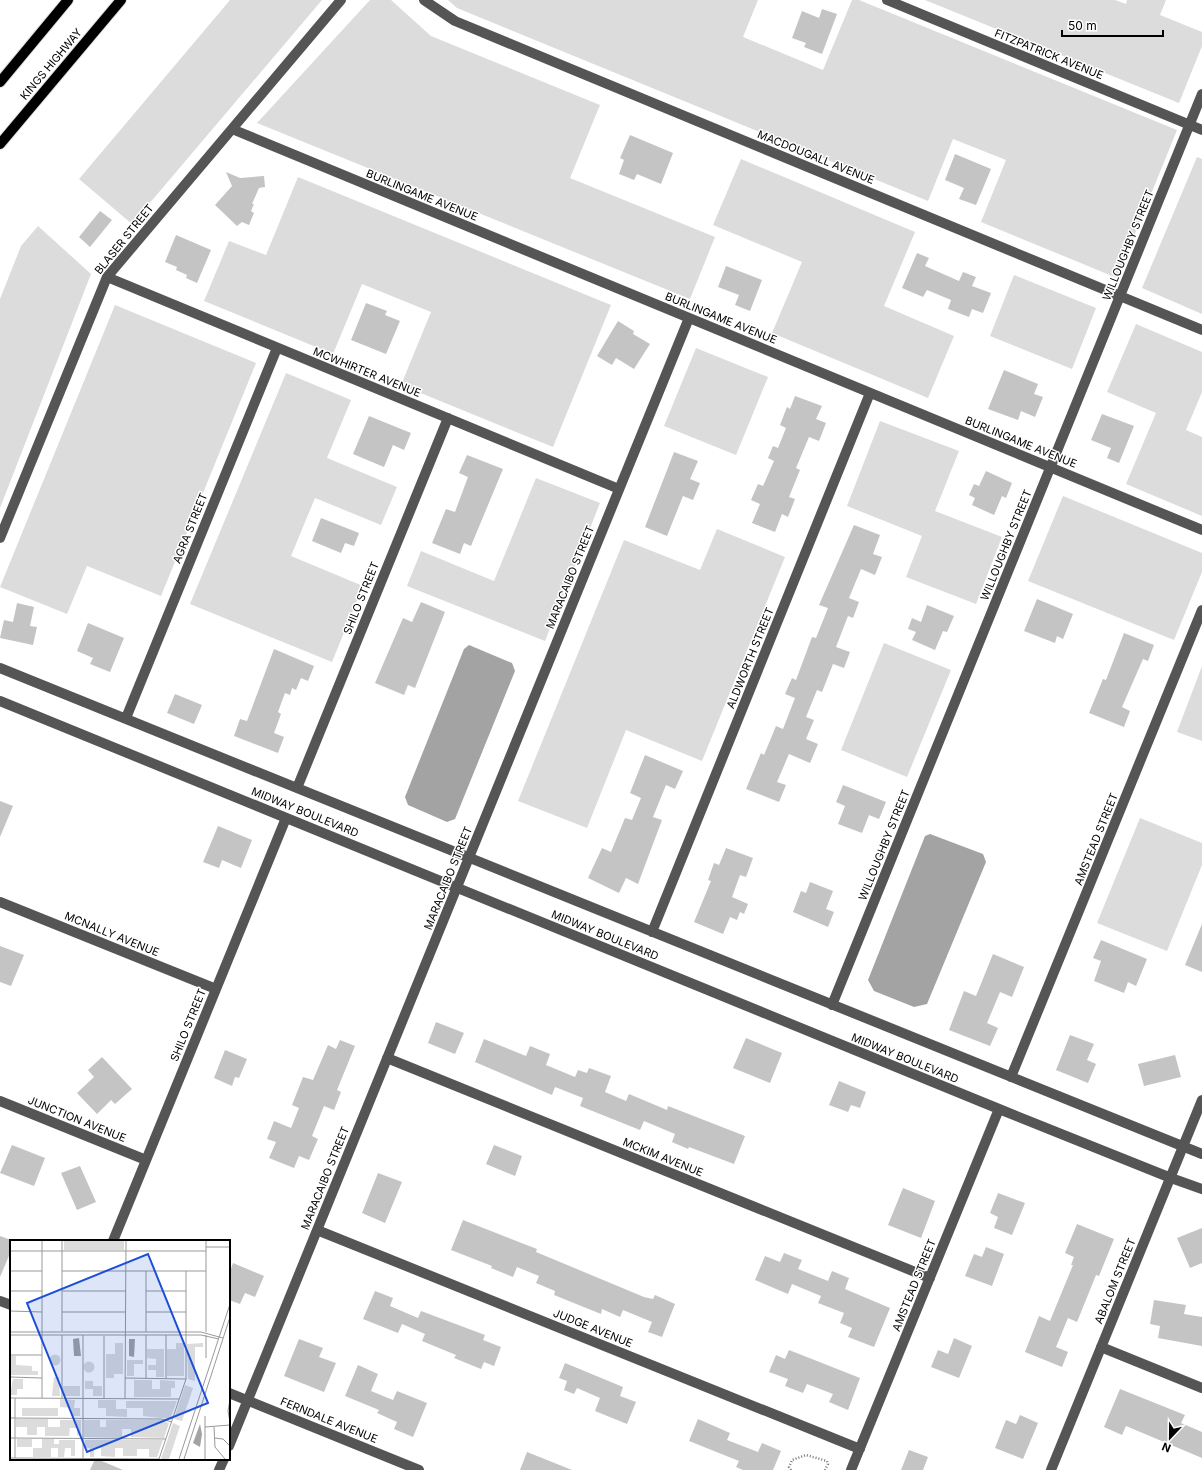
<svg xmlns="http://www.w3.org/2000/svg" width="1202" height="1470" font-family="Inter,sans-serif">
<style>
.green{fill:#dcdcdc}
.water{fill:#a3a3a3}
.building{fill:#c4c4c4}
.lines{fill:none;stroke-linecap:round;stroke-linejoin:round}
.major-casing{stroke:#dbdbdb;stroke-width:12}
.path{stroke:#777;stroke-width:2.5;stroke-dasharray:1 2;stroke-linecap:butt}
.minor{stroke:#555;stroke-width:10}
.major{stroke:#000;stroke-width:10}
.labels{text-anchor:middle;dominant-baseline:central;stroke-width:3;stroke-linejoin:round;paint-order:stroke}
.street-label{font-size:11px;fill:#000;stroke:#fff}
.inset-road{fill:none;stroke:#999;stroke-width:1}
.view{fill:#1d4ed8;fill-opacity:0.15;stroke:#1d4ed8;stroke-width:2}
.inset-edge{fill:none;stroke:#000;stroke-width:2}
</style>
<rect width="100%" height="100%" fill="#fff"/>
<path class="green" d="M230 0H322L132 224 79 179Z
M370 0H391L431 36 600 105 570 178 715 237 690 299 257 123Z
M448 0H758L743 37 823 70 852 0H859L1177 130 1117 278 981 222 1006 160 953 139 928 201 457 8Z
M925 0H1115L1126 4 1127 0H1166L1160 15 1202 32V46L1179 103Z
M1197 157 1202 159V314L1142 288Z
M741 159 915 232 884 306 954 336 928 398 772 333 802 262 713 225Z
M298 177 611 305 553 447 401 385 431 312 362 284 333 354 204 301 229 241 266 255Z
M38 226 91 274 0 508V299L21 246Z
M1014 275 1096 308 1072 369 990 336Z
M115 305 256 363 161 596 87 566 67 614 0 587Z
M1136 324 1202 352V392L1186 430 1202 437V516L1126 484 1156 413 1107 392Z
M696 348 768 377 736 455 664 426Z
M286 373 351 400 327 458 397 487 381 525 315 498 291 556 363 586 332 662 190 604Z
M880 421 959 451 935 511 1002 537 976 604 906 577 922 536 847 506Z
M536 478 600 503 545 641 407 586 421 551 494 581Z
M1063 496 1202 553V572L1174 640 1028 581Z
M717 529 785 557 702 761 626 730 587 828 518 801 624 540 700 570Z
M884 643 951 670 907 777 841 750Z
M1202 666V741L1177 732Z
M1140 818 1202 843V865L1167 951 1097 923Z"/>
<path class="water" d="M469 645 512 663 515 671 455 819 447 822 408 805 405 797 464 649Z
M930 834 983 854 986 862 927 1004 914 1007 874 991 868 980 925 836Z"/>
<path class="building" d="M822 9 837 14 822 54 804 47 806 43 792 38 802 11 819 18Z
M630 135 673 153 661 184 637 174 634 180 619 174 624 160 620 158Z
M955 154 991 169 976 205 959 199 964 188 945 180Z
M226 172 240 178 264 176 265 187 259 188 252 204H254L251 211 254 213 249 225 242 222 237 226 215 205 232 186Z
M100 211 112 220 90 247 79 237Z
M176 235 211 250 197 283 186 278 187 275 176 270 177 267 165 262Z
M917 253 929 258 925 266 959 281 963 272 976 277 972 286 991 293 983 313 972 309 969 317 948 309 951 300 927 290 923 297 902 288Z
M726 266 762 280 750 311 735 305 739 295 718 287Z
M366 303 387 311 385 315 400 321 386 354 351 340Z
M618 321 634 331 633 334 650 344 634 369 616 358 612 365 597 356Z
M1004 370 1038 384 1034 394 1043 397 1035 417 1021 411 1018 420 988 409Z
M795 396 822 406 816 419 826 423 819 441 809 437 796 468 800 470 789 497 795 499 788 517 782 514 775 532 752 523 760 504 751 500 758 484 763 486 774 461 768 458 773 446 778 448 786 428 780 425 787 407 790 409Z
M1102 414 1134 426 1119 463 1107 458 1111 448 1091 440Z
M369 416 411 433 404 450 393 445 384 467 353 454Z
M674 452 698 461 690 479 700 483 693 500 683 496 667 536 645 527Z
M467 455 503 469 471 546 464 543 460 554 432 543 446 509 455 512 468 477 459 473Z
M986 471 1012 483 1006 498 1002 496 994 515 972 505 975 498 969 495 974 484 979 486Z
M321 518 359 533 354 546 345 543 341 553 312 541Z
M854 525 880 535 873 554 882 557 875 575 861 569 849 598 859 602 853 618 848 616 836 647 850 652 844 668 833 664 822 692 817 690 806 717 814 720 806 739 818 744 810 763 789 754 777 782 786 785 779 802 746 789 761 753 764 755 776 726 783 729 795 698 785 694 792 678 796 680 812 637 816 638 828 608 819 605Z
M1037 599 1073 614 1063 639 1057 636 1055 643 1024 631Z
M421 602 445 612 415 688 408 685 404 695 375 683 403 618 412 622Z
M17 603 34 607 30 626 37 627 33 645 0 638 4 620 13 622Z
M927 605 954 616 947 632 943 631 935 650 912 640 916 632 908 629 912 618 921 622Z
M88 623 124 638 110 672 90 664 93 658 77 651Z
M1124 633 1154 645 1148 661 1143 659 1122 707 1130 711 1124 727 1089 713 1103 679 1106 680Z
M274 649 314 666 308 681 301 678 296 690 292 688 290 695 285 693 278 712 281 714 274 733 284 737 278 753 234 736 240 719 247 721Z
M175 694 202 705 194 724 167 713Z
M645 755 683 771 675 789 666 785 653 817 662 820 638 884 626 878 619 893 588 878 602 848 611 852 625 818 632 820 641 798 630 793Z
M843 785 886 802 879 819 869 815 862 833 838 824 845 806 836 802Z
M0 801 13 806 0 837Z
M218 826 252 840 241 868 222 860 219 868 203 862Z
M726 848 753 858 746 877 740 875 732 897 748 904 744 914 740 912 737 920 730 917 723 934 694 922 711 881 708 880 714 863 719 865Z
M810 882 833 891 826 909 834 912 828 927 793 912 801 891 806 893Z
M1202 924V972L1185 965Z
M1101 940 1147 959 1136 986 1128 982 1124 993 1094 981 1101 961 1093 958Z
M0 946 24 955 11 986 0 982Z
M993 954 1024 967 1012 997 1000 992 987 1023 998 1028 990 1046 949 1030 964 991 976 996Z
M436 1022 464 1033 455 1054 428 1043Z
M1070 1035 1094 1044 1087 1060 1096 1064 1088 1083 1056 1070Z
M746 1038 782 1053 770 1083 733 1068Z
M484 1039 526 1056 530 1046 550 1054 546 1065 575 1077 578 1070 587 1073 589 1068 611 1076 605 1092 626 1101 629 1094 667 1110 668 1106 745 1136 734 1164 689 1147 688 1149 672 1142 675 1134 644 1121 640 1130 580 1106 583 1098 555 1087 552 1095 475 1062Z
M340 1040 355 1046 337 1090 341 1092 334 1110 324 1106 312 1136 318 1139 309 1160 299 1156 294 1168 269 1158 276 1142 267 1139 274 1121 291 1128 299 1108 292 1105 303 1077 313 1080 328 1045 336 1049Z
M225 1050 247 1059 239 1078 235 1077 232 1086 214 1078Z
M1175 1055 1181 1077 1144 1086 1138 1064Z
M102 1057 132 1089 115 1104 111 1100 97 1114 77 1093 94 1077 88 1070Z
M839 1081 866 1092 860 1108 851 1105 848 1112 829 1105Z
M12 1145 45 1158 34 1186 0 1173Z
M494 1145 522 1156 515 1176 486 1164Z
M80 1166 96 1202 77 1210 61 1173Z
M378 1173 402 1182 385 1223 362 1213Z
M903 1188 935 1201 921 1238 888 1225Z
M998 1193 1025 1203 1012 1235 994 1228 998 1217 990 1213Z
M463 1220 537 1249 536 1252 644 1297 653 1299 655 1295 675 1304 662 1337 648 1332 652 1322 623 1310 620 1317 602 1309 601 1314 554 1295 555 1291 536 1283 539 1276 517 1267 513 1277 491 1268 492 1266 451 1250Z
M1077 1224 1114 1239 1099 1276 1096 1275 1077 1322 1068 1318 1056 1347 1068 1352 1062 1367 1025 1352 1039 1316 1050 1321 1073 1265H1071L1074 1257 1065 1253Z
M1202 1228V1263L1190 1268 1177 1238Z
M0 1236 11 1240V1251L0 1277Z
M986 1247 1004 1254 992 1286 965 1276 974 1254 982 1257Z
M784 1253 802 1260 798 1269 828 1281 832 1271 849 1278 845 1289 890 1308 874 1347 848 1337 852 1328 840 1323 844 1313 818 1303 821 1296 792 1284 788 1294 755 1280 765 1256 780 1262Z
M233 1263 264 1276 255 1297 245 1293 240 1304 229 1300V1274Z
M375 1291 393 1298 390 1306 418 1318 421 1311 485 1335 483 1340 501 1347 494 1366 484 1362 481 1369 454 1358 456 1355 422 1341 425 1334 402 1324 398 1333 363 1319Z
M1154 1300 1186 1305 1184 1314 1202 1317V1346L1158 1338 1160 1326 1150 1324Z
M954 1338 972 1346 959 1378 931 1367 938 1350 948 1354Z
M299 1339 323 1348 319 1357 336 1363 324 1392 284 1376Z
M789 1350 860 1378 848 1410 829 1402 833 1394 807 1384 803 1393 785 1386 788 1379 769 1372 776 1355 785 1359Z
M565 1363 623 1387 620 1396 636 1402 627 1424 595 1411 600 1398 577 1388 574 1394 564 1390 567 1381 559 1378Z
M358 1365 378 1374 371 1391 393 1400 397 1391 427 1403 413 1437 394 1429 397 1422 377 1413 379 1410 345 1396Z
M1120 1389 1185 1415 1181 1423 1202 1432V1458L1126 1426 1122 1435 1104 1427Z
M1020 1415 1038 1423 1023 1459 995 1448 1006 1420 1016 1424Z
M698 1419 730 1433 727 1440 758 1452 762 1443 781 1451 773 1470H743L736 1467 739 1461 689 1441Z
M909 1450 928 1457 923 1470H901Z
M527 1452 572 1470H520Z
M95 1459H97L123 1470H90Z"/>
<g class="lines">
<g class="major-casing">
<path id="major" d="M0 82 68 0
M0 144 121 0"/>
</g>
<path class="path" d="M791 1470 789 1467 792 1460 806 1455 827 1461 828 1464 825 1470"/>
<path class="minor" d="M424 0 455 21 1202 330
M887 0 1202 130
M232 129 1202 530
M107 277 619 489
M0 538 107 277 341 0
M0 668 1202 1154
M0 701 999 1109 1171 1178 1202 1189
M126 718 277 348
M297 788 448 418
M0 902 216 989
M652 932 870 393
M832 1005 1202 94
M387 1058 930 1278
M1011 1077 1202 610
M0 1101 146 1160
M317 1230 860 1449
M113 1241 286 818
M0 1301 11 1305
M1101 1347 1202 1388
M229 1393 419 1470
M229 1446 689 318
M219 1470 224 1459
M851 1470 999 1109
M1051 1470 1202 1100"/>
<use href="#major" class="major"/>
</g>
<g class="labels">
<g class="street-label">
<text transform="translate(1049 54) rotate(22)">FITZPATRICK AVENUE</text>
<text transform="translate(51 64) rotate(-50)">KINGS HIGHWAY</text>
<text transform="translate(816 157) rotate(22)">MACDOUGALL AVENUE</text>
<text transform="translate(422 195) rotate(22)">BURLINGAME AVENUE</text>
<text transform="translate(124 239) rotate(-51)">BLASER STREET</text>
<text transform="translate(1128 245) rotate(-68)">WILLOUGHBY STREET</text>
<text transform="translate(721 318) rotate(22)">BURLINGAME AVENUE</text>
<text transform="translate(367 372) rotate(22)">MCWHIRTER AVENUE</text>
<text transform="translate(1021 442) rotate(22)">BURLINGAME AVENUE</text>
<text transform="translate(190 528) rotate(-68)">AGRA STREET</text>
<text transform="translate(1006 545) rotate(-68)">WILLOUGHBY STREET</text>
<text transform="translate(570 577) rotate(-68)">MARACAIBO STREET</text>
<text transform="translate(361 598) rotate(-68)">SHILO STREET</text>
<text transform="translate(750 658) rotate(-68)">ALDWORTH STREET</text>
<text transform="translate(305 812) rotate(22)">MIDWAY BOULEVARD</text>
<text transform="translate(1096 839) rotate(-68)">AMSTEAD STREET</text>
<text transform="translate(884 845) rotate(-68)">WILLOUGHBY STREET</text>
<text transform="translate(448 878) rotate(-68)">MARACAIBO STREET</text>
<text transform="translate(112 934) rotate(22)">MCNALLY AVENUE</text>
<text transform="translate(605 935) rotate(22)">MIDWAY BOULEVARD</text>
<text transform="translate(188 1025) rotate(-68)">SHILO STREET</text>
<text transform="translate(905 1058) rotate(22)">MIDWAY BOULEVARD</text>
<text transform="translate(77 1119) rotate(22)">JUNCTION AVENUE</text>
<text transform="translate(663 1157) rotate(22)">MCKIM AVENUE</text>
<text transform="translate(325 1178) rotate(-68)">MARACAIBO STREET</text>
<text transform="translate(1115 1281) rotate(-68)">ABALOM STREET</text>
<text transform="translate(914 1285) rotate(-68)">AMSTEAD STREET</text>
<text transform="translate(593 1328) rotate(22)">JUDGE AVENUE</text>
<text transform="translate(329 1420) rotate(22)">FERNDALE AVENUE</text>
</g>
</g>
<g transform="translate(10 1240)">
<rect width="220" height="220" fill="#fff"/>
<path d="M54 1H114V10H54ZM105 103H113V134H104V138H96V114H105ZM166 103H174V136H157V109H166ZM193 103V107H185V141L178 139 177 104ZM137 109H154V137H146V130H138V125H146V119L137 118ZM39.5 120a5.5 5.5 0 1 1 11 0a5.5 5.5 0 1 1-11 0ZM0 116H6V125L22 126V131H28V135H0ZM117 120H133V124H124V136H117ZM73.5 127a5.5 5.5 0 1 1 11 0a5.5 5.5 0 1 1-11 0ZM44 137H49L50 156H42ZM3 139H13V149H7V155H0ZM124 140H142V149H150V140L165 141V148H161V157H124ZM75 141H83V146H92V156H83V149H75ZM175 145 183 148 172 181 164 179ZM53 146H70V156H53ZM50 159 65 160 64 168H70V176H61V168L50 167ZM88 160H106V169H117V177L96 176V168H88ZM116 161H167L160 179 133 176V168H116ZM12 168H48V176H12ZM6 179H38V187H50V180H71V196L67 195V188H60L59 196H35V187H27V195H17V187H6ZM74 180H90V187H96V180H151L159 183 154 198 121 197V189H112V198L74 197ZM163 183 170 186 159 219H151ZM7 199H22V207H7ZM32 199H44V204H49V200H65V216H61V208H55L54 217H48V208H41V217H23V208H32ZM75 200H153L147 217H139V209H127V216H113V208H105V217L91 216V208H84V217H80V208H75Z" fill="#dcdcdc"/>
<path d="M69 98 71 116H64L63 99ZM119 99H125L124 117 119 116ZM190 184 192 194 190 207 183 203Z" fill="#a3a3a3"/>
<path class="inset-road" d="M196 7H220M0 11H196M0 31H32M52 31H196M0 51H32M52 51H116M136 51H176M0 71 32 72M52 72H116M136 72H176M52 91V1M0 92H191L213 98M136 92V31M196 92V1M0 95H191L209 99M0 115H32M196 118V95M0 137 32 138M115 138 176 139M136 139V95M156 139V95M0 158 169 159M32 158V1M52 158V95M94 158V96M115 159 116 1M220 160 218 171 220 182M195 176V219M0 178 151 179 162 182M195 187 220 185M204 187 205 207 215 219M0 198 156 199M204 198 213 199 220 206M0 218 149 219M5 218V158M73 219V95M149 219 176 139V31M169 219 220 64M174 219 220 77"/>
<path class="view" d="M138 14 198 163 77 212 17 63Z"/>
<rect width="220" height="220" class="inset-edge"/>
</g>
<g transform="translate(1170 1438) rotate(202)" stroke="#ffffff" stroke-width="3" paint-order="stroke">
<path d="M0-3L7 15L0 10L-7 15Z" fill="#000000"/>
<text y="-6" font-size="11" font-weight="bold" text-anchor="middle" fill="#000000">N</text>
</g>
<path d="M1062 30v6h101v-6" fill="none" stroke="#000000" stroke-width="2"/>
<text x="1068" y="30" font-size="12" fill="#000000" stroke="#ffffff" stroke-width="3" paint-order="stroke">50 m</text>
</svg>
